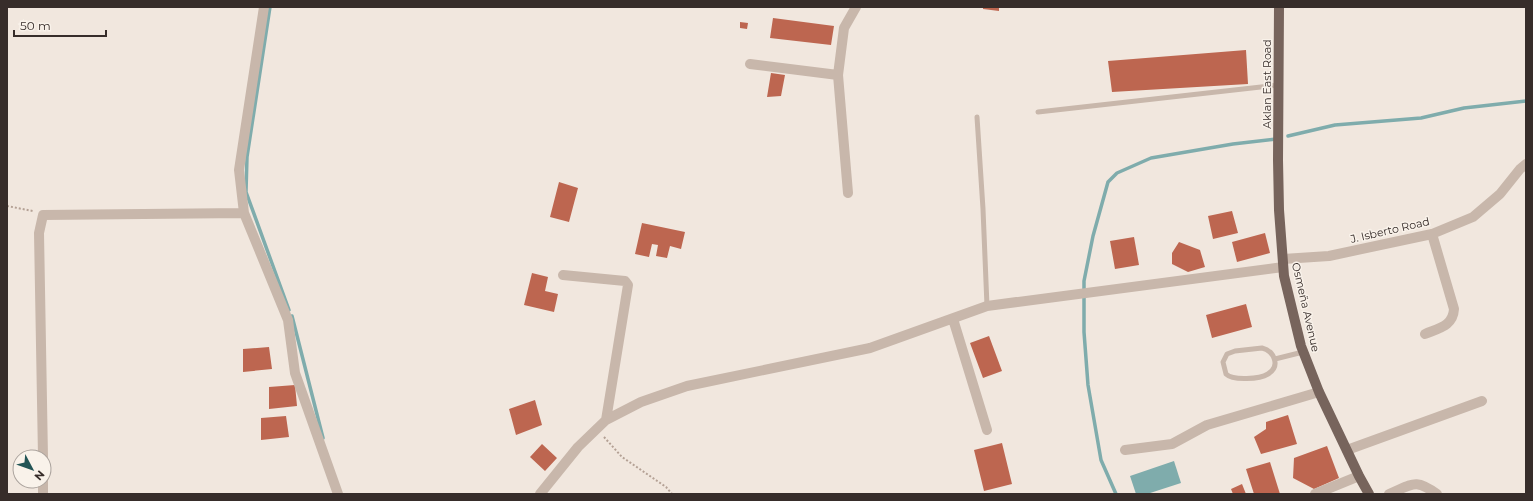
<svg xmlns="http://www.w3.org/2000/svg" width="1533" height="501" font-family="Montserrat,sans-serif">
<style>
.water{fill:#7facac}
.lines{fill:none;stroke-linecap:round;stroke-linejoin:round}
.stream{stroke:#7facac;stroke-width:3.5}
.building{fill:#bd6650}
.path{stroke:#b4a195;stroke-width:2;stroke-dasharray:2 2;stroke-linecap:butt}
.service{stroke:#c8b7ab;stroke-width:5}
.minor{stroke:#c8b7ab;stroke-width:10}
.primary{stroke:#77645c;stroke-width:10}
.labels{text-anchor:middle;dominant-baseline:central;stroke-width:3;stroke-linejoin:round;paint-order:stroke}
.street-label{font-size:11px;fill:#372d2a;stroke:#f9f2ea}
</style>
<rect width="100%" height="100%" fill="#f1e7de"/>
<path class="water" d="M1174 461 1181 483 1147 494H1136L1130 476Z"/>
<g class="lines">
<path class="stream" d="M270 7 247 157 246 192 289 310
M1288 136 1335 125 1421 118 1464 108 1526 101
M292 316 323 438
M1116 494 1101 460 1088 385 1084 332V281L1093 236 1108 182 1117 173 1151 158 1233 144 1276 139"/>
</g>
<path class="building" d="M983 7H999V11L983 9Z
M773 18 834 26 831 45 770 38Z
M740 22 748 23 747 29 740 28Z
M1246 50 1248 84 1112 92 1108 61Z
M771 73 785 75 781 96 767 97Z
M559 182 578 188 569 222 550 217Z
M1232 211 1238 233 1213 239 1208 216Z
M642 223 685 232 681 249 670 246 667 258 656 256 658 245 652 244 649 257 635 254Z
M1265 233 1270 253 1237 262 1232 242Z
M1134 237 1139 265 1115 269 1110 241Z
M1179 242 1200 250 1205 267 1188 272 1172 264V253Z
M532 273 548 277 545 291 558 294 554 312 524 305Z
M1246 304 1252 327 1212 338 1206 315Z
M989 336 1002 371 983 378 970 343Z
M269 347 272 369 243 372V349Z
M295 385 297 406 269 409V387Z
M535 400 542 425 516 435 509 409Z
M1288 415 1297 444 1261 454 1254 437 1266 429V422Z
M286 416 289 437 261 440V418Z
M1002 443 1012 484 984 491 974 450Z
M542 444 557 458 545 471 530 457Z
M1327 446 1339 478 1314 489 1293 478 1294 458Z
M1270 462 1280 494H1254L1246 469Z
M1242 484 1246 494H1233L1231 489Z"/>
<g class="lines">
<path class="path" d="M7 206 33 211
M604 437 622 457 666 487 672 494"/>
<path class="service" d="M1038 112 1279 85
M977 117 983 209 987 306
M1262 348C1274 351 1281 366 1268 374 1260 379 1233 381 1226 374L1223 362 1227 354 1235 351Z
M1275 359 1303 352"/>
<path class="minor" d="M750 64 838 75 844 28 856 7
M838 75 848 193
M244 213 239 170 264 7
M1283 259 1329 256 1432 234 1473 217 1500 194 1520 169 1526 164
M563 275 625 281 628 285 606 420
M953 319 987 430
M1425 334C1439 328 1453 326 1454 309L1432 234
M1125 450 1172 444 1207 425 1319 392
M1347 450 1482 401
M43 457 39 233 43 215 244 213 288 320 295 373 338 494
M43 481V494
M540 494 578 447 606 420 641 402 687 386 870 348 987 306 1283 267
M1315 494 1359 476
M1389 494C1413 484 1415 478 1437 494"/>
<path class="primary" d="M1279 7 1278 160 1279 210 1284 276 1301 346 1319 392 1359 476 1369 494"/>
</g>
<g class="labels">
<g class="street-label">
<text transform="translate(1267 84) rotate(-90)">Aklan East Road</text>
<text transform="translate(1390 230) rotate(-13)">J. Isberto Road</text>
<text transform="translate(1306 307) rotate(77)">Osmeña Avenue</text>
</g>
</g>
<rect width="1533" height="501" fill="none" stroke="#372d2a" stroke-width="16"/>
<g transform="translate(32 469) rotate(131)"><circle r="19" fill="#f9f2ea" stroke="#aba39d"/>
<path d="M0-3L7 15L0 10L-7 15Z" fill="#225455"/>
<text y="-6" font-size="11" font-weight="bold" text-anchor="middle" fill="#372d2a">N</text>
</g>
<path d="M14 30v6h92v-6" fill="none" stroke="#372d2a" stroke-width="2"/>
<text x="20" y="30" font-size="12" fill="#372d2a" stroke="#f9f2ea" stroke-width="3" paint-order="stroke">50 m</text>
</svg>
